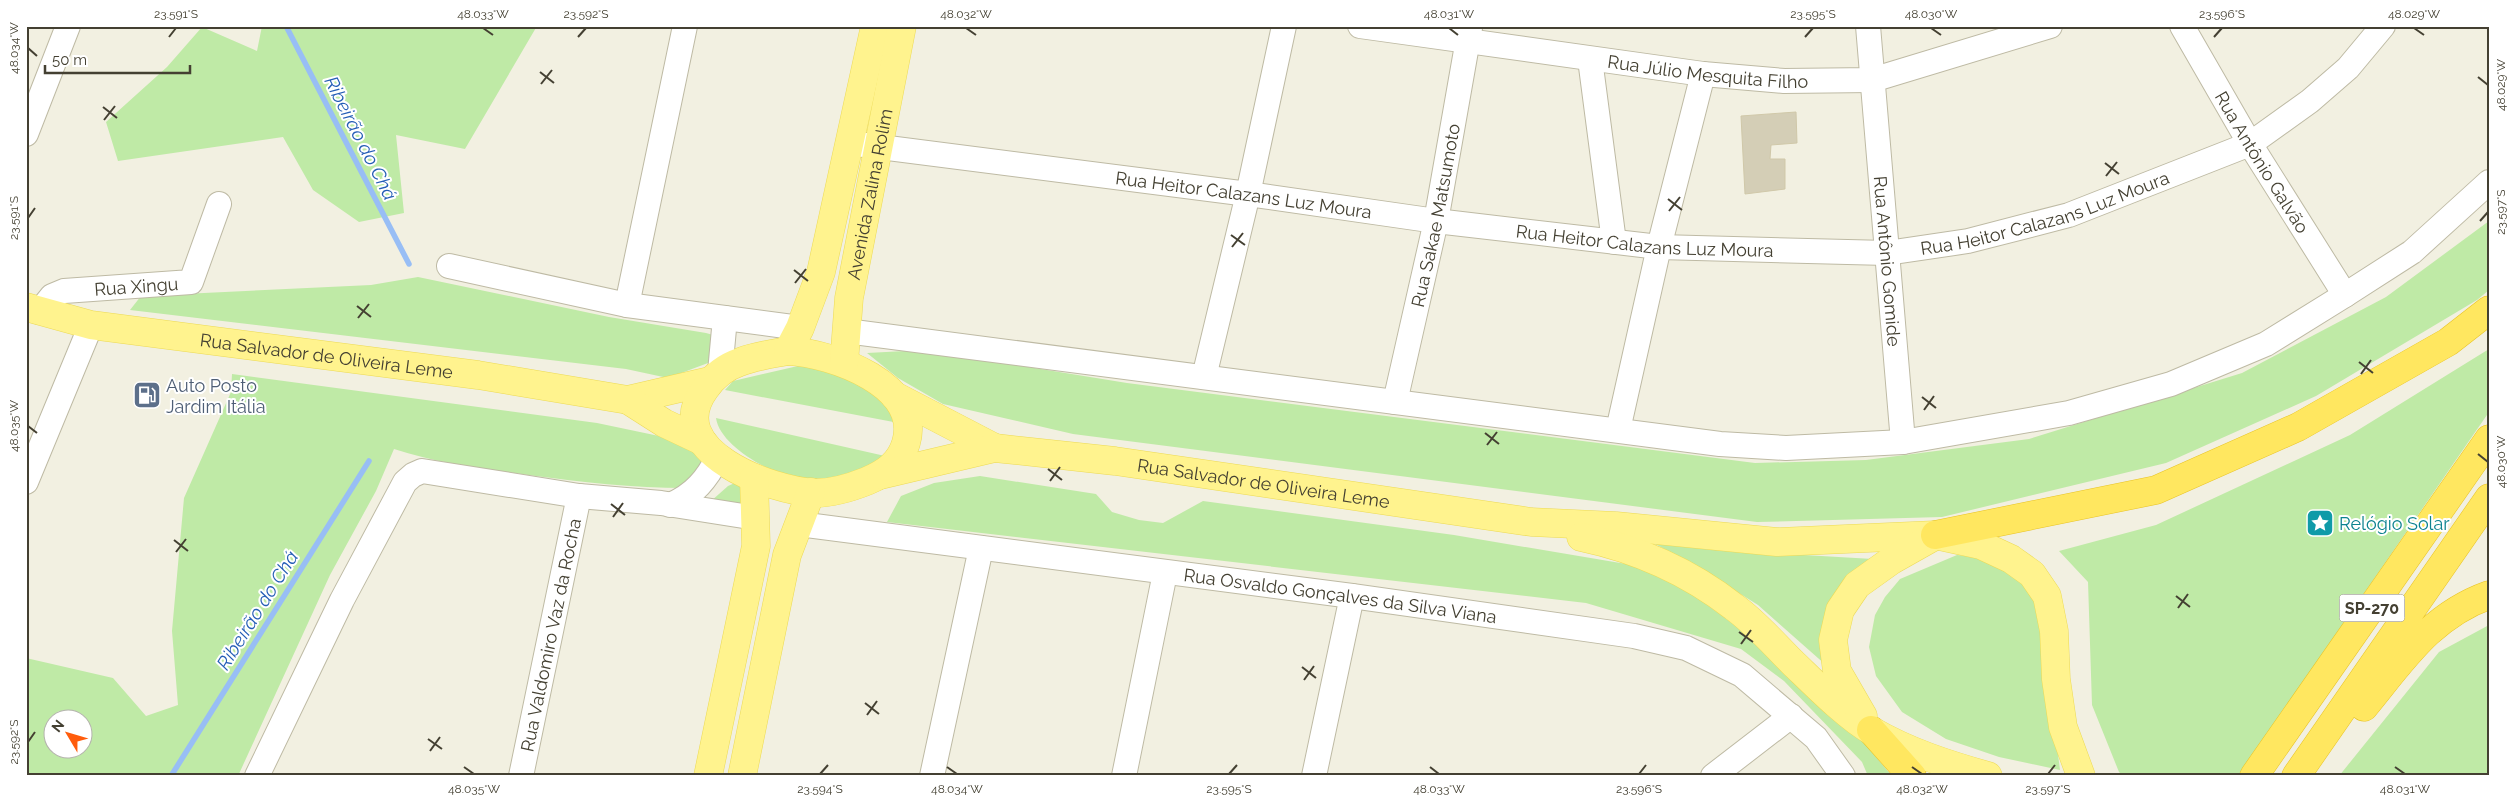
<svg xmlns="http://www.w3.org/2000/svg" width="2515" height="802" font-family="Raleway,sans-serif">
<style>
.green{fill:#bfeaa6;fill-rule:evenodd}
.lines{fill:none;stroke-linecap:round;stroke-linejoin:round}
.stream{stroke:#98bef5;stroke-width:5.5}
.building{fill:#d4ceb6;stroke:#d0c8a9}
.minor-casing{stroke:#bebaa4;stroke-width:26}
.major-casing{stroke:#ecda56;stroke-width:29}
.highway-casing{stroke:#e8c326;stroke-width:29}
.minor{stroke:#fff;stroke-width:24}
.major{stroke:#fff38e;stroke-width:28}
.highway{stroke:#ffe760;stroke-width:28}
.ticks{fill:none;stroke:#444032;stroke-width:2}
.labels{text-anchor:middle;dominant-baseline:central;stroke-width:4;stroke-linejoin:round;paint-order:stroke}
.shield{fill:#fff;stroke:#7c7970;stroke-width:1}
.shield-label{font-size:16px;font-weight:bold;fill:#444032}
.street-label{font-size:18px;fill:#444032;stroke:#fff}
.service-label{font-size:18px;fill:#4e5e75;stroke:#fff;text-anchor:start}
.culture-label{font-size:18px;fill:#0d838f;stroke:#fff;text-anchor:start}
.water-label{font-size:19px;font-style:italic;fill:#255eb6;stroke:#fff}
.neatline{fill:none;stroke:#444032;stroke-width:2}
.ticks-label{font-size:12px;text-anchor:middle;fill:#444032}
</style>
<rect width="100%" height="100%" fill="#f2f0e1"/>
<path class="green" d="M262 26H537L465 149 396 135 404 213 359 222 313 190 283 137 118 161 106 122 167 67 202 27 257 51Z
M2489 221V290L2477 300 2316 396 2166 463 1942 517 1757 522 1073 434 943 404 898 378 867 353 924 350 1127 383 1755 463 1866 460 2029 439 2242 373 2386 297Z
M418 277 609 317 706 333 713 335 708 363 668 378 626 369 130 310 141 296 371 285Z
M2489 349V412L2238 776H2123L2119 772 2092 705 2088 582 2059 551 2156 525 2350 435Z
M798 366 823 367 867 384 904 424 725 390 733 381Z
M232 374 597 423 659 436 702 454 706 462 686 488C633 488 581 482 528 475 483 469 437 463 394 449L376 491 330 575 238 776H26V658L113 678 146 716 178 705 172 631 184 498 231 392ZM52 720H82V750H52Z
M716 418 894 458C892 460 889 464 886 466 874 473 809 482 795 479 769 472 720 446 716 418Z
M980 476 1096 494 1112 512 1139 520 1163 523 1203 501 1454 535 1638 566 1694 595 1748 635 1851 727 1892 776H1868L1862 762 1784 681 1741 649 1586 603 887 522 901 496 934 483Z
M737 482 745 490 748 508 710 502 728 486Z
M1646 539 1704 549 1873 559 1827 666 1758 605 1696 566Z
M1957 555 1996 558 2022 576 2038 600 2060 770 1999 757 1946 739 1902 712 1876 676 1869 647 1875 615 1885 597 1900 579Z
M2489 625V776H2339L2439 652Z"/>
<g class="lines">
<path class="stream" d="M286 26 409 264
M171 776 369 461"/>
</g>
<path class="building" d="M1796 112 1797 143 1771 145 1770 159H1785V189L1745 194 1741 116Z"/>
<g class="lines">
<g class="minor-casing">
<g id="minor">
<path id="s1" d="M1360 26 1703 74 1784 81 1872 80 2050 26"/>
<path id="s2" d="M1868 26 1903 442"/>
<path id="s3" d="M2182 26 2250 144 2345 295"/>
<path d="M1590 59 1614 242"/>
<path d="M26 134 68 26"/>
<path id="s4" d="M849 143 1248 194 1436 221 1659 247 1887 253 1968 241 2069 215 2250 144 2310 101 2348 68 2383 26"/>
<path d="M449 266 627 305 800 328"/>
<path d="M627 305 685 26"/>
<path id="s5" d="M39 312 52 296 64 291 191 282 219 204"/>
<path d="M846 331 1720 444 1786 448 1903 442 2069 413 2171 384 2266 344 2345 295 2412 252 2489 182"/>
<path d="M720 372 725 318"/>
<path d="M1204 377 1248 194 1284 26"/>
<path id="s6" d="M1395 402 1436 221 1470 28"/>
<path d="M1618 430 1659 247 1703 74"/>
<path d="M26 482 91 325"/>
<path d="M670 505C694 495 707 479 718 457"/>
<path id="s7" d="M799 524 1352 596 1634 636 1686 648 1742 675 1816 738 1843 776"/>
<path d="M257 776 342 600 405 482 413 475 422 471 579 496 661 503 756 518"/>
<path id="s8" d="M521 776 579 496"/>
<path d="M932 776 981 548"/>
<path d="M1124 776 1165 573"/>
<path d="M1314 776 1352 596"/>
<path d="M1713 776 1791 716"/>
</g>
</g>
<g class="major-casing">
<g id="major">
<path id="s9" d="M26 307 91 325 478 375 628 400 710 381"/>
<path d="M788 351C832 353 923 385 906 443 900 463 886 473 867 481 852 487 833 493 816 493 771 491 660 451 705 389 714 376 725 367 740 362 755 356 772 354 788 351Z"/>
<path d="M788 351 800 328 821 272 875 26"/>
<path id="s10" d="M844 363 849 298 902 26"/>
<path d="M895 396 995 448"/>
<path d="M628 400 664 423 702 441"/>
<path id="s11" d="M881 475 995 448 1115 461 1531 522 1616 526 1777 542 1935 535 1981 545 2011 559 2032 574 2047 596 2054 631 2056 679 2063 727 2081 776"/>
<path d="M1581 537C1638 549 1688 571 1734 607 1755 622 1773 643 1792 662 1814 683 1846 716 1872 731 1908 752 1949 765 1988 776"/>
<path d="M1863 716 1837 671 1833 640 1840 610 1857 585 1892 560 1931 538"/>
<path d="M708 776 756 546 754 478"/>
<path d="M742 776 787 555 811 492"/>
</g>
</g>
<g class="highway-casing">
<path id="highway" d="M1935 535 2156 490 2298 427 2448 342 2489 310
M2364 707C2402 661 2430 616 2489 595
M1871 730 1912 776
M2254 776 2489 439
M2296 776 2489 498"/>
</g>
<use href="#minor" class="minor"/>
<use href="#major" class="major"/>
<use href="#highway" class="highway"/>
</g>
<path class="ticks" d="M483 28 493 35M966 28 976 35M1449 28 1458 35M1931 28 1941 35M2414 28 2424 35M169 37 176 28M578 37 586 28M1805 37 1813 28M2214 37 2222 28M28 48 37 56M540 72 554 83M2478 77 2488 85M541 84 552 70M103 107 117 118M104 120 115 106M2105 163 2119 174M2106 176 2117 162M1668 199 1682 210M1669 211 1680 197M28 218 35 208M2480 221 2488 212M1231 235 1245 245M1232 247 1243 233M794 270 808 281M795 283 806 269M357 306 371 317M358 318 369 304M2359 362 2373 373M2361 374 2371 360M1922 397 1936 408M1924 410 1934 396M28 426 37 433M1485 433 1499 444M1487 445 1497 432M2478 454 2488 462M1048 469 1062 480M1050 481 1060 467M611 504 625 515M613 517 623 503M174 540 188 551M176 552 186 539M2176 596 2190 607M2178 608 2188 594M1739 632 1753 642M1741 644 1751 630M1302 667 1316 678M1304 680 1314 666M865 703 879 714M867 715 877 701M428 739 442 749M28 742 35 732M430 751 440 737M464 767 474 774M947 767 957 774M1430 767 1439 774M1912 767 1922 774M2395 767 2405 774M820 774 828 765M1229 774 1237 765M1639 774 1646 765M2048 774 2055 765"/>
<defs>
<g id="fuel-square" transform="scale(1.4375)"><rect x="-9" y="-9" width="18" height="18" rx="4" fill="#5c6f8a" stroke="#fff"/><path d="M-5.5-6h7V0h2V4h1.3V-2.5L3-4.5l.8-.8L6-3V5H2.5V1h-1V6h-7ZM-4.2-4.7v3.2H.2V-4.7Z" fill="#fff"/></g>
<g id="sight-square" transform="scale(1.4375)"><rect x="-9" y="-9" width="18" height="18" rx="4" fill="#0f9aa8" stroke="#fff"/><path d="M0-6L1.8-2.2L6-1.7L2.9 1.2L3.7 5.4L0 3.3L-3.7 5.4L-2.9 1.2L-6-1.7L-1.8-2.2Z" fill="#fff"/></g>
</defs>
<g fill-rule="evenodd">
<use href="#fuel-square" x="147" y="395"/>
<use href="#sight-square" x="2320" y="523"/>
</g>
<g class="labels">
<rect class="shield" x="2339.5" y="594.5" width="65" height="27" rx="4"/>
<g class="shield-label">
<text x="2372" y="608">SP-270</text>
</g>
<g class="street-label">
<text stroke="none"><textPath href="#s1" startOffset="351">Rua Júlio Mesquita Filho</textPath></text>
<text stroke="none"><textPath href="#s3" startOffset="158">Rua Antônio Galvão</textPath></text>
<text stroke="none"><textPath href="#s10" startOffset="171">Avenida Zalina Rolim</textPath></text>
<text stroke="none"><textPath href="#s4" startOffset="398">Rua Heitor Calazans Luz Moura</textPath></text>
<text stroke="none"><textPath href="#s4" startOffset="1208">Rua Heitor Calazans Luz Moura</textPath></text>
<text stroke="none"><textPath href="#s6" startOffset="191">Rua Sakae Matsumoto</textPath></text>
<text stroke="none"><textPath href="#s4" startOffset="802">Rua Heitor Calazans Luz Moura</textPath></text>
<text stroke="none"><textPath href="#s2" startOffset="236">Rua Antônio Gomide</textPath></text>
<text stroke="none"><textPath href="#s5" startOffset="106">Rua Xingu</textPath></text>
<text stroke="none"><textPath href="#s9" startOffset="305">Rua Salvador de Oliveira Leme</textPath></text>
<text stroke="none"><textPath href="#s11" startOffset="388">Rua Salvador de Oliveira Leme</textPath></text>
<text stroke="none"><textPath href="#s7" startOffset="546">Rua Osvaldo Gonçalves da Silva Viana</textPath></text>
<text stroke="none"><textPath href="#s8" startOffset="144">Rua Valdomiro Vaz da Rocha</textPath></text>
</g>
<g class="service-label">
<text x="166" y="385">Auto Posto<tspan x="166" dy="21">Jardim Itália</tspan></text>
</g>
<g class="culture-label">
<text x="2339" y="523">Relógio Solar</text>
</g>
<g class="water-label">
<text transform="translate(361 138) rotate(63)">Ribeirão do Chá</text>
<text transform="translate(257 610) rotate(-58)">Ribeirão do Chá</text>
</g>
</g>
<rect width="2515" height="802" fill="none" stroke="#ffffff" stroke-width="55"/>
<g transform="translate(68 734) rotate(308)"><circle r="24" fill="#ffffff" stroke="#b4b3ad"/>
<path d="M0-4L9 19L0 12L-9 19Z" fill="#ff5c0c"/>
<text y="-8" font-size="14" font-weight="bold" text-anchor="middle" fill="#444032">N</text>
</g>
<path d="M45 65v8h145v-8" fill="none" stroke="#444032" stroke-width="2.5"/>
<text x="52" y="65" font-size="15" fill="#444032" stroke="#ffffff" stroke-width="4" paint-order="stroke">50 m</text>
<rect x="28" y="28" width="2460" height="746" class="neatline"/>
<g class="ticks-label">
<text x="176" y="18">23.591°S</text>
<text x="483" y="18">48.033°W</text>
<text x="586" y="18">23.592°S</text>
<text x="966" y="18">48.032°W</text>
<text x="1449" y="18">48.031°W</text>
<text x="1813" y="18">23.595°S</text>
<text x="1931" y="18">48.030°W</text>
<text x="2222" y="18">23.596°S</text>
<text x="2414" y="18">48.029°W</text>
<text transform="translate(14 48) rotate(-90)" y="4">48.034°W</text>
<text transform="translate(2501 85) rotate(-90)" y="4">48.029°W</text>
<text transform="translate(2501 212) rotate(-90)" y="4">23.597°S</text>
<text transform="translate(14 218) rotate(-90)" y="4">23.591°S</text>
<text transform="translate(14 426) rotate(-90)" y="4">48.035°W</text>
<text transform="translate(2501 462) rotate(-90)" y="4">48.030°W</text>
<text transform="translate(14 742) rotate(-90)" y="4">23.592°S</text>
<text x="474" y="793">48.035°W</text>
<text x="820" y="793">23.594°S</text>
<text x="957" y="793">48.034°W</text>
<text x="1229" y="793">23.595°S</text>
<text x="1439" y="793">48.033°W</text>
<text x="1639" y="793">23.596°S</text>
<text x="1922" y="793">48.032°W</text>
<text x="2048" y="793">23.597°S</text>
<text x="2405" y="793">48.031°W</text>
</g>
</svg>
